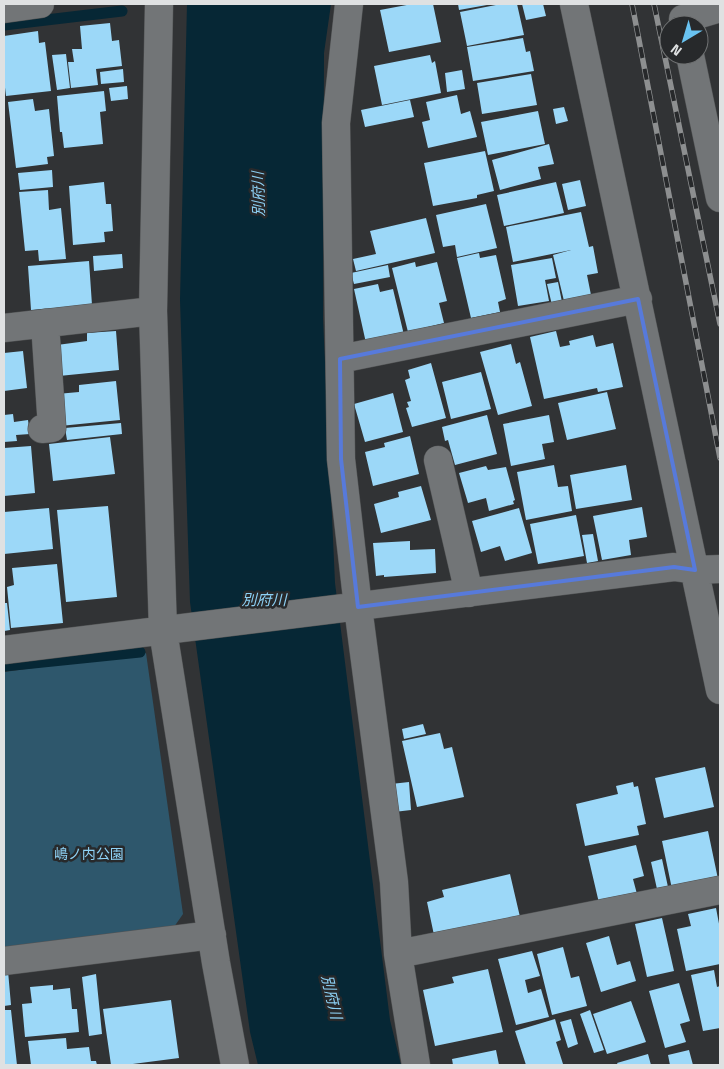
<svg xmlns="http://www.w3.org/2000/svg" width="724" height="1069" font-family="'Titillium Web','Noto Sans JP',sans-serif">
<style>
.green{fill:#2e576c}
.water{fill:#062735}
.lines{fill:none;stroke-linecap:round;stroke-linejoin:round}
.stream{stroke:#062735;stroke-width:11}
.building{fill:#9cd8f8}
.minor-casing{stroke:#505253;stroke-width:29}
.minor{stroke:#727577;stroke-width:28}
.rail-casing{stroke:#8d8f90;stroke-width:5.5}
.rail{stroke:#27292b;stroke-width:4;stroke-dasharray:11;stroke-linecap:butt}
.marked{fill:none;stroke:#577adb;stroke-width:4;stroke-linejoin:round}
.labels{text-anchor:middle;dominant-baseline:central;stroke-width:5;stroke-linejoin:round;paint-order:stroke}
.park-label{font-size:14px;fill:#8fd3f7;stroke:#27292b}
.water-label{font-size:15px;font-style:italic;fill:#8dd1f5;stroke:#27292b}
</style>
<rect width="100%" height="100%" fill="#313335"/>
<path class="green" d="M146 653 183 914 174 927 4 950V672Z"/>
<path class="water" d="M187 4H331L324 53 323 319 335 583 390 1020 401 1065H258L250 1032 190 602 180 300Z"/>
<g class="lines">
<path class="stream" d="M4 25 122 11
M4 666 140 652"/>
</g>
<path class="building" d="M412 4H433L441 42 389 52 380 10Z
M458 4H487V5L459 10Z
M501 4H517L524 35 467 46 460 12Z
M522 4H543L546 16 526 20Z
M110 23 112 41 119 40 122 66 96 69 98 85 71 88 68 62H74L72 49H82L80 26Z
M38 31 39 43 45 42 51 91 6 96 4 79V36Z
M523 38 526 52 530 51 534 71 473 81 467 47Z
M66 54 70 88 57 90 52 55Z
M430 55 432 63 435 61 441 93 382 105 374 66Z
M123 69 124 82 101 84 100 72Z
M462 70 465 89 447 92 445 73Z
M531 74 537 105 482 114 477 83Z
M127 86 128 99 111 101 109 88Z
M104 91 106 111 100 112 103 144 64 148 62 132H60L57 96Z
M457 95 461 114 470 111 477 137 428 148 422 122 430 120 426 102Z
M33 99 35 111 49 109 54 156 47 157 48 164 16 168 8 102Z
M410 100 414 117 365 127 361 110Z
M564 107 568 121 556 124 553 109Z
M538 111 545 144 488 155 481 122Z
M549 144 554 164 538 167 541 179 500 190 492 160Z
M485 151 494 191 477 195V198L433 206 424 163Z
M52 170 53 187 20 190 18 173Z
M580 180 586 206 568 210 562 184Z
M104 182 106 204H111L113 231 104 232 105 242 73 245 69 186Z
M556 182 564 213 504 226 497 195Z
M48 190 49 210 61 208 66 259 39 261 38 250 25 251 19 192Z
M486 204 497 248 457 257 455 245 443 247 436 215Z
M581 212 589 247 593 246 598 273 587 275 591 295 564 301 553 255 571 250 513 262 506 227Z
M426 218 435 253 356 271 353 259 376 254 370 231Z
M479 253 480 258 496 255 506 299 498 302 500 312 471 318 457 258Z
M122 254 123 268 94 271 93 256Z
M552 258 556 278 545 280 549 301 518 306 511 265Z
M89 261 92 305 31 310 28 266Z
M415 262 416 267 437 262 447 301 439 303 444 323 408 332 392 268Z
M388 265 390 277 354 284 351 273Z
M558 282 562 302 552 305 547 284Z
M378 284 380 292 393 289 404 335 366 343 354 289Z
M116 331 119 370 59 376 57 345 87 341V333Z
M556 331 560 347 570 345 569 341 593 335 596 347 613 343 623 387 598 392 597 388 544 399 530 337Z
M511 344 516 364 520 362 532 406 498 415 480 352Z
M23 351 27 388 4 391V353Z
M431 363 446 418 412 427 406 408 409 407 407 402 411 401 405 380 410 378 408 370Z
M481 372 491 409 451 419 442 382Z
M116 381 120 420 60 426 57 394 79 392V385Z
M607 392 616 429 567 440 558 403Z
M393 393 403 432 365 442 354 404Z
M13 414 14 422 28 420 30 434 16 435 17 441 4 442V415Z
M487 415 497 454 455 465 448 440 445 441 442 427Z
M549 415 554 442 542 444 545 459 511 466 503 424Z
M121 423 122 434 67 440 65 428Z
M410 436 419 474 373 486 365 452 385 447 384 443Z
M110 437 115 474 53 481 49 444Z
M31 446 35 493 4 496V448Z
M554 465 558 487 568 486 572 511 526 520 517 472Z
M626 465 632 500 576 509 570 475Z
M486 466 488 470 506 467 515 500 513 501 514 504 489 511 486 498 468 503 459 473Z
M421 486 431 520 381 533 374 504 399 497 398 492Z
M108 506 117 597 66 602 57 510Z
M642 507 647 537 629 540 631 555 602 560 593 516Z
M49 508 53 549 4 554V512Z
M519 508 532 553 505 561 500 546 481 552 472 521Z
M576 515 584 556 538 564 530 524Z
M593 534 598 561 587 563 582 535Z
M410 541V550L435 549 436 573 384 577V575L376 576 373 543Z
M57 564 63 623 11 628 7 587 14 585 12 568Z
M4 603H7L10 630 4 631Z
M423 724 426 734 404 739 402 729Z
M440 733 444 749 452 747 464 797 417 807 402 741Z
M705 767 714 807 664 818 655 778Z
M409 782 411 810 394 812 391 784Z
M633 782 634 787 638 786 646 824 637 826 639 835 585 846 576 804 618 794 616 786Z
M708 831 718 879 672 889 662 841Z
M636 845 644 876 633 879 637 894 599 903 588 856Z
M662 859 668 887 657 889 651 862Z
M510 874 520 917 434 935 427 902 444 897 442 890Z
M716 908 720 929V964L686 971 677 929 691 926 688 914Z
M662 918 674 971 647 977 635 924Z
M609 936 617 965 630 961 636 981 601 992 586 943Z
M563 947 571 978 579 976 587 1006 552 1015 537 954Z
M532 951 540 976 525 980 528 993 541 989 549 1017 516 1025 498 959Z
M488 969 503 1032 435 1046 423 990 454 983 452 977Z
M714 970 717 987 720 986V1028L703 1031 691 975Z
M8 971 11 1005 4 1006V972Z
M96 974 102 1034 89 1036 82 977Z
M679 983 690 1021 680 1024 686 1042 665 1048 649 991Z
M53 985V990L70 988 72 1009H77L79 1032 25 1037 22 1004 32 1003 30 987Z
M171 1000 179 1058 125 1065H111L103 1009Z
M631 1001 646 1042 607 1054 593 1014Z
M4 1010H11L17 1065H4Z
M590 1010 604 1050 594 1053 580 1014Z
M555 1019 561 1040 556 1042 563 1064 526 1065 515 1031Z
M571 1019 578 1044 568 1048 560 1022Z
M66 1038 67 1049 89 1047 91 1061H96L97 1065H31L28 1041Z
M496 1050 499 1065H453L452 1059Z
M689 1050 693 1065H670L668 1055Z
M648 1054 651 1065H618L617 1063Z"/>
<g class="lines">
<g class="minor-casing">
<path id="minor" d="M159 4 153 311 163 631 216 963 235 1065
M349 4 336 123 341 459 358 607 394 882 398 954 416 1065
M574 4 720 690
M4 9 40 4
M683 19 720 8
M690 55 720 198
M4 328 153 311
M340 359 638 299
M42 429 52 428 45 323
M438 460 469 593
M4 650 674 567 695 570 720 569
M398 954 720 890
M4 961 212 935"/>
</g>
<use href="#minor" class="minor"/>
<g class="rail-casing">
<path id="rail" d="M632 4 720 458
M654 4 720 324"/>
</g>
<use href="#rail" class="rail"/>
</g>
<path class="marked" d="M638 299 695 570 674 567 358 607 341 459 340 359Z"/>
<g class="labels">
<g class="park-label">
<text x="89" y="853">嶋ノ内公園</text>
</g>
<g class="water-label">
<text transform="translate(258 194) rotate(-91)">別府川</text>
<text x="264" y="599">別府川</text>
<text transform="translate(332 997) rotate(77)">別府川</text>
</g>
</g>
<rect width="724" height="1069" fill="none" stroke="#dfe1e2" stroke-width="10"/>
<g transform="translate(684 40) rotate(218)"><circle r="24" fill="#27292b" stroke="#717374"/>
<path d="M0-4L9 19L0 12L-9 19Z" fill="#69c3f1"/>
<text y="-8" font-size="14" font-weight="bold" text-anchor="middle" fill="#dfe1e2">N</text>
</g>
</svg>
